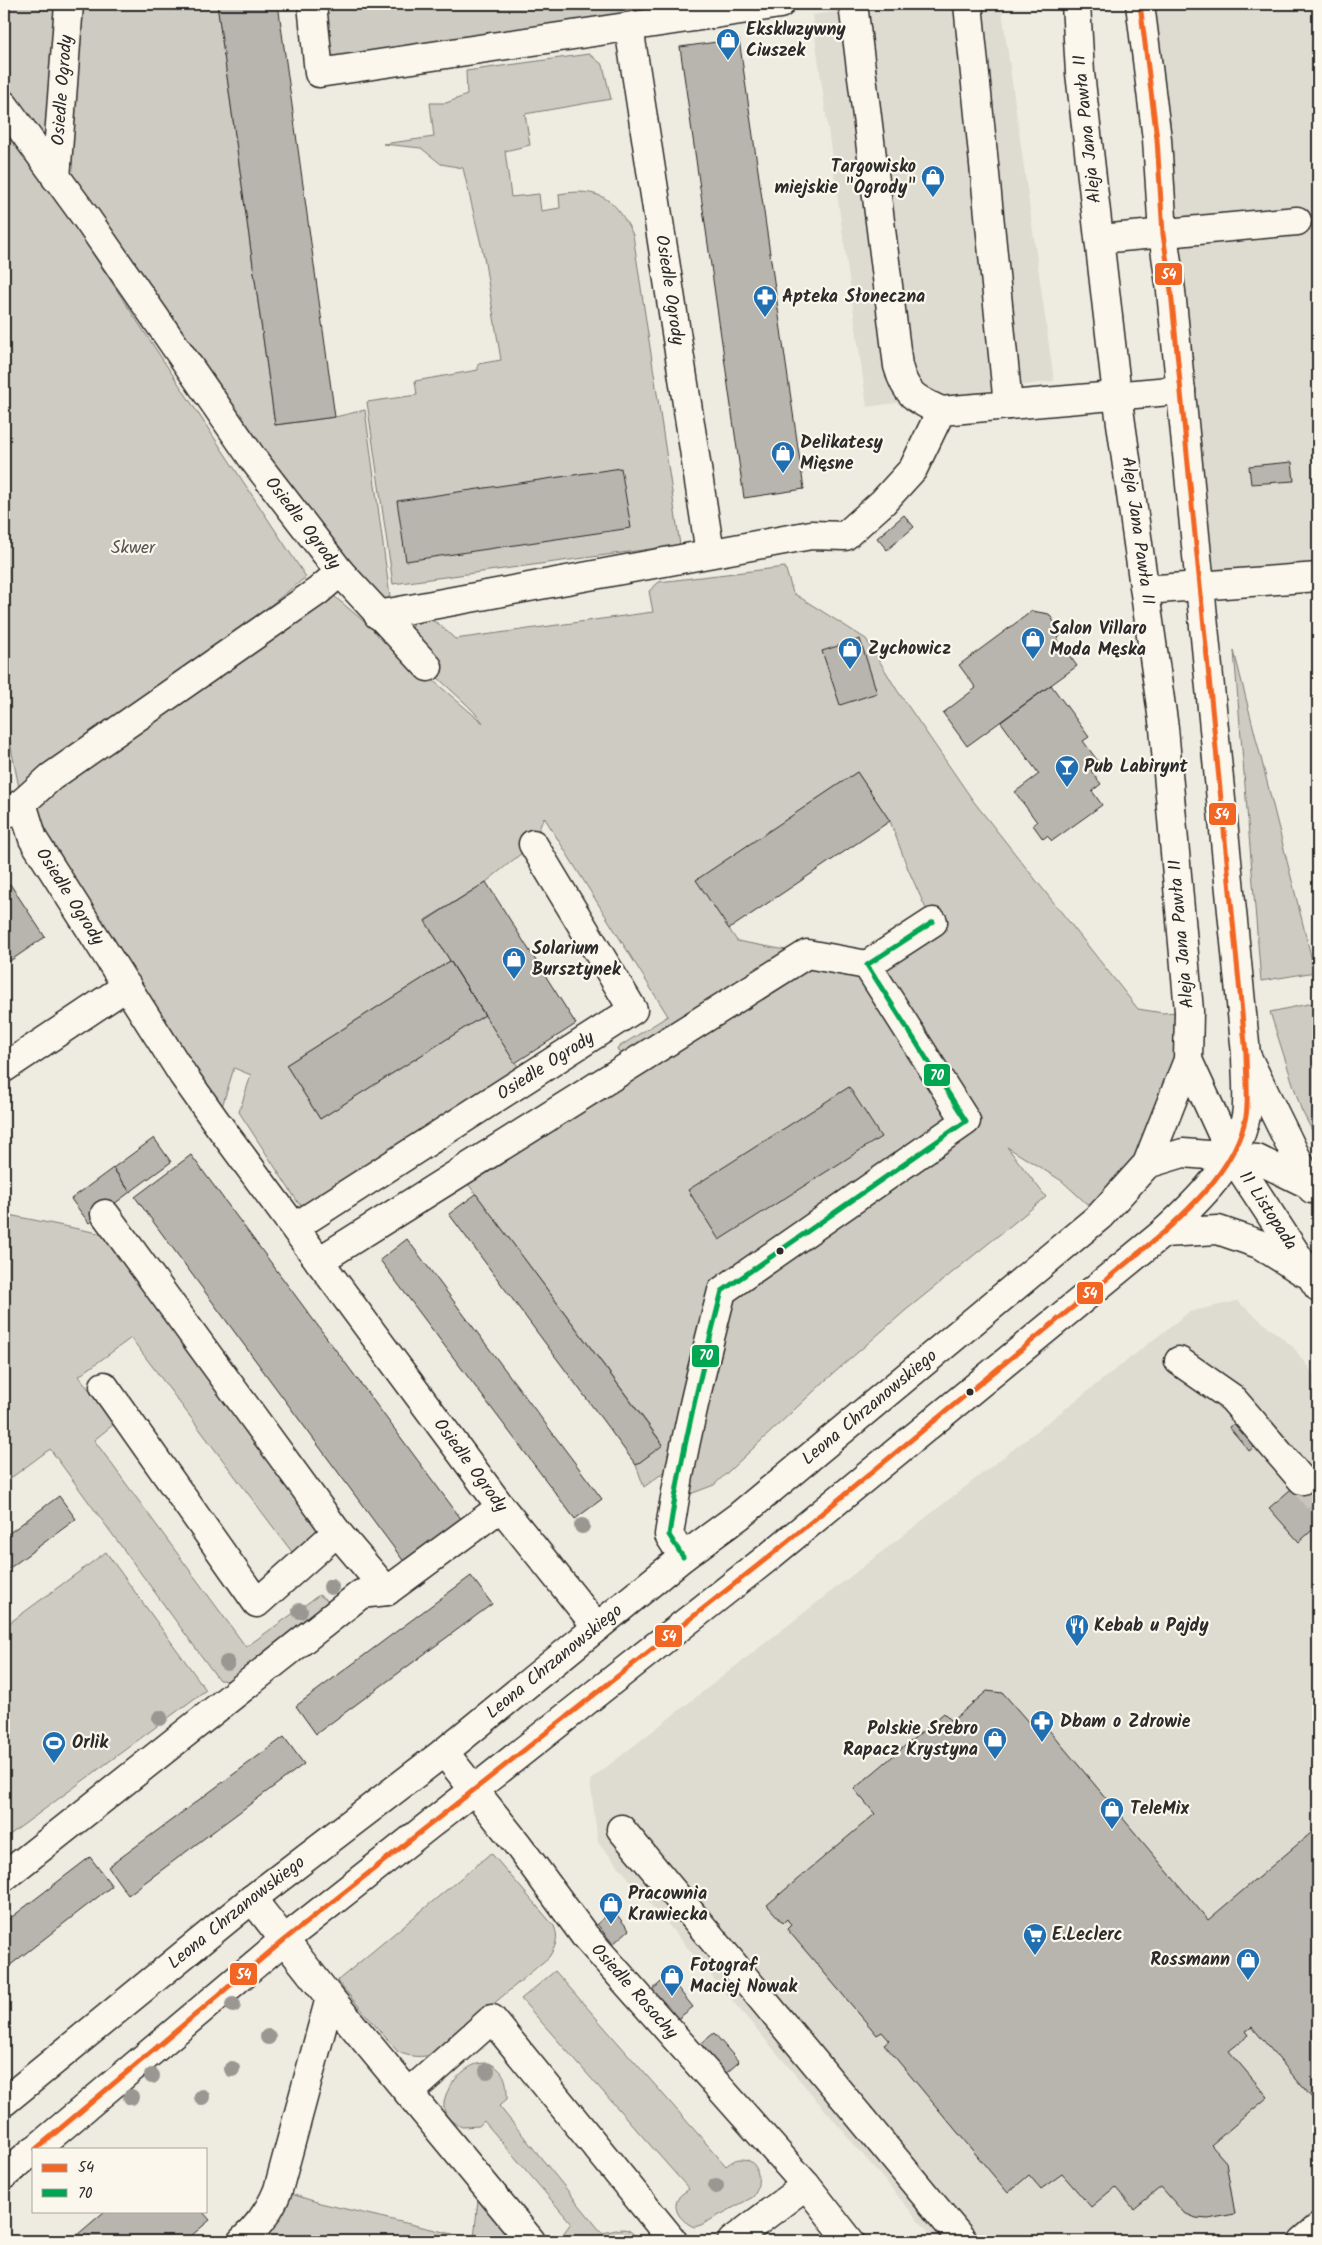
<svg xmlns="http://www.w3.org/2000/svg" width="1322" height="2245" font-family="Kalam,sans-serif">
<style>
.built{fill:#dedbd1}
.green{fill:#cecbc2;stroke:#7c7b76;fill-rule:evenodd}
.building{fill:#b8b5ae;stroke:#2b2b2b}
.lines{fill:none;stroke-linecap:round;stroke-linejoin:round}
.minor-tunnel{stroke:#c7c5bc;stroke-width:28;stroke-dasharray:28 14;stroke-linecap:butt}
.minor-casing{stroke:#2b2b2b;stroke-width:31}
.minor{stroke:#fbf7ec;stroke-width:28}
.bus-1-casing{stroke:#fbf7ec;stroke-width:9}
.bus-2-casing{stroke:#fbf7ec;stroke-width:9}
.bus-1{stroke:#f26522;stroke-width:5}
.bus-2{stroke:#00a651;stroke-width:5}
.tree{fill:#999791}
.bus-dot{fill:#2b2b2b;stroke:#fbf7ec;stroke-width:2}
.labels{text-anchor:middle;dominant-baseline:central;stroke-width:4.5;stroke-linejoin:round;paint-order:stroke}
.poi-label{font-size:18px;font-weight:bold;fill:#2b2b2b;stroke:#fbf7ec;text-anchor:start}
.street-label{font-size:18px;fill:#2b2b2b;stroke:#fbf7ec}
.park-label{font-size:18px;fill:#545351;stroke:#fbf7ec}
.line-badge{stroke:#fbf7ec;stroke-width:2}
.badge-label{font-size:14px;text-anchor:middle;font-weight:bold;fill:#fff}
</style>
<rect width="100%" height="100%" fill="#eeebe0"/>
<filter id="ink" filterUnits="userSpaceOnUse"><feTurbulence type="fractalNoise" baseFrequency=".02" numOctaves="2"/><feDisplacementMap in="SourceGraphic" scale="10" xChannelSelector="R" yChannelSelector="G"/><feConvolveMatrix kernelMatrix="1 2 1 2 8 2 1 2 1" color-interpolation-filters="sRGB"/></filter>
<g filter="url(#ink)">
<path class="built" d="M894 4H1001L1054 381 867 407 812 15Z
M1140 4H1318V577L1199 586Z
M1237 1301 1293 1347 1318 1380V2241H936L598 1842 590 1780 1189 1312Z"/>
<path class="green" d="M4 4H217L275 425 335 417 365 410 392 612 340 572 4 105Z
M312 4H650L655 23 319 73Z
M589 54 603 65 611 99 525 114 530 145 505 151 511 197 539 194 541 211 560 208 559 194C600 187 616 199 633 235L680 545 393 584 367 402 417 395 415 381 478 370V364L501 360 484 257 463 168 441 164 421 148 383 144 434 137 430 103H446L467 95 466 71Z
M4 119 306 577 29 798 334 596 483 723C461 691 406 666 413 621L425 617 439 624 455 639 653 612 649 591 659 582 785 567 793 593 866 639 897 690 974 802 1138 1009 1163 1013 1189 1011 1167 1115 1100 1216 1062 1181 1007 1147 1046 1197 906 1310 826 1380 714 1485 674 1500 683 1458 644 1487 636 1465 663 1444 460 1173 626 1068 617 1048 668 1016 544 817 533 844 486 882 425 920 450 961 286 1065 320 1119 485 1015 526 1079 326 1208 299 1204 239 1112 251 1075 234 1068 217 1123 22 803 4 712ZM857 772 890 821 908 869 932 922 867 965 737 941 697 880Z
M1234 651 1315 972 1261 981Z
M1318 1002V1142L1301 1109 1270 1012Z
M4 1214 123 1238 337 1532 301 1564 131 1338 79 1376 114 1424 94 1440 246 1647 319 1595 341 1610 248 1682 219 1680 50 1449 4 1483Z
M106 1552 206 1690 4 1839V1627Z
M491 1853 554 1926C559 1938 556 1946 549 1957L434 2054C422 2058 410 2057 398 2052L337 1981Z
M555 1971 726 2166C730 2163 735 2159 740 2159 761 2158 762 2185 753 2197L701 2225 694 2227C683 2222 670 2210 679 2197 681 2194 687 2191 689 2189L521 1999Z
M489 2063C506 2071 507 2082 507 2099L499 2106 602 2233C621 2230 627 2223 639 2241H560V2238L571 2223 484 2121 479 2126 462 2127C455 2124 448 2120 445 2112 439 2095 459 2071 474 2065 478 2063 484 2063 489 2063Z
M480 2180 531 2241H242L278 2190 320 2203 474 2239Z"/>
<path class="building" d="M217 4H278L335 417 275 425Z
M739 39 804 489 744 498 680 47Z
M1292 462 1294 481 1251 484 1249 466Z
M621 468 631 528 406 561 397 501Z
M904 515 914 527 887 550 877 538Z
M1032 611 1049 614 1062 634 1057 639 1077 666 967 746 943 713 976 688 959 665Z
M860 639 877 693 840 705 822 651Z
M1051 685 1089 737 1083 741 1100 764 1091 771 1101 784 1092 791 1102 805 1052 841 1047 836 1043 839 1033 825 1037 822 1015 792 1039 774 1001 722Z
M857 772 890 821 729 929 696 880Z
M486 882 576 1024 515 1063 425 921Z
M10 884 45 937 4 965V889Z
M450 961 485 1015 320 1119 286 1065Z
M849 1087 881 1137 719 1240 688 1190Z
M154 1138 171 1162 130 1192 113 1168Z
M191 1155 462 1520 405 1563 135 1197Z
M113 1168 130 1192 89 1223 71 1199Z
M476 1194 663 1445 636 1465 449 1214Z
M407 1239 602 1499 575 1519 380 1260Z
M1239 1420 1258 1444 1249 1451 1229 1427Z
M1318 1466V1525L1299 1542 1269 1508Z
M59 1496 76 1519 7 1570 4 1566V1537Z
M471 1576 492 1604 316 1734 296 1706Z
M987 1691 1003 1693 1030 1724 1038 1717 1208 1920 1318 1827V2105L1252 2027 1246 2031 1249 2035 1229 2051 1268 2097 1211 2145 1226 2162 1235 2214 1208 2219 1196 2218 1184 2213 1161 2187 1134 2209 1115 2187 1091 2207 1062 2174 1041 2189 1029 2175 1008 2193 884 2044 889 2040 882 2032 877 2035 787 1929 791 1925 787 1919 783 1923 767 1905 875 1814 854 1789 944 1713 952 1721Z
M284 1737 304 1764 128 1895 108 1867Z
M90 1857 112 1886 4 1970V1923Z
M613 1910 629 1930 613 1944 597 1924Z
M668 1976 693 2007 675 2021 651 1991Z
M714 2033 739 2062 723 2076 698 2046Z
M105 2211H202L210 2220 185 2241H70Z"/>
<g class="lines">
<path class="minor-tunnel" d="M1302 1480 1318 1500"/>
<g class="minor-casing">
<g id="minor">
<path d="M312 4 319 73 780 4"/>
<path d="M853 4 898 366C906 395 915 399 941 411"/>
<path d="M968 4 1008 405"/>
<path id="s1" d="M629 27 710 553"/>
<path id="s2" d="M4 105 87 219 253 459 340 572 428 667"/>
<path id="s3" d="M56 178 69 4"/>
<path d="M1100 239 1297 221"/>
<path d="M1145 590 1318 577"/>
<path d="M378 615 811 535 845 536 883 502 913 469 941 411 1181 390"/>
<path id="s4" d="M22 803 33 839 183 1075 217 1123 501 1507 597 1627"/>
<path d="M4 815 22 803 51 777 318 591 340 572"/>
<path d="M1248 1059 1312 1189"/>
<path id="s5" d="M1188 1060 1232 1156 1318 1287"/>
<path d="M4 1068 127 986"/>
<path d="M1147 1164 1183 1153 1257 1159 1310 1185"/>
<path d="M105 1214 337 1532"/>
<path id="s6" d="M295 1227 633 1010 533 844"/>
<path d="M1163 1233 1218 1230 1259 1244 1303 1272"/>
<path d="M319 1261 807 954 867 965"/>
<path d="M1179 1361 1232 1398 1302 1480"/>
<path d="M104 1386 257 1603 337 1532 387 1591 501 1507"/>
<path d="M683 1557 669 1535C681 1453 701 1372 722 1291L966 1121 867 965 933 922"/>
<path id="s7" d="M444 1752 518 1845 585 1936 806 2185 850 2241"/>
<path d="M621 1829 963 2241"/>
<path d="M4 1877 361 1594 387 1591"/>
<path d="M252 1899 330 1998 531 2241"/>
<path d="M409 2093 492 2019 673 2241"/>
<path id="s8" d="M4 2102 252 1899 444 1752 683 1557 739 1516 1100 1216 1147 1164 1188 1060 1189 1011 1164 728 1117 395 1080 73 1076 4"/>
<path d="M36 2149 284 1940 771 1555 1163 1233C1198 1201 1236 1165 1246 1116 1249 1098 1246 1072 1246 1054L1171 291 1163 234 1157 139 1140 4"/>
<path d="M4 2175 34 2150"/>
<path d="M242 2241C258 2227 270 2210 278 2190L330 1998"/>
<path d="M732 2241 806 2185"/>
<path d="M1303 2241 1318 2228"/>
</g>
</g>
<use href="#minor" class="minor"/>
<g class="bus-1-casing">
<path id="bus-1" d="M36 2149 284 1940 771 1555 1163 1233C1198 1201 1236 1165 1246 1116 1249 1098 1246 1072 1246 1054L1171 291 1163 234 1157 139 1140 4"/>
</g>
<g class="bus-2-casing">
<path id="bus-2" d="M683 1557 669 1535C681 1453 701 1372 722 1291L966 1121 867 965 933 922"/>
</g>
<use href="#bus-1" class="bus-1"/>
<use href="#bus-2" class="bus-2"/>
</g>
<g class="tree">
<circle cx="582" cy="1526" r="8"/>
<circle cx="331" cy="1587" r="8"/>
<circle cx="300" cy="1611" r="8"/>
<circle cx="227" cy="1663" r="8"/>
<circle cx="160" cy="1718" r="8"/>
<circle cx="233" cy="2005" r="8"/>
<circle cx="268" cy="2037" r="8"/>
<circle cx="232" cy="2069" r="8"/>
<circle cx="487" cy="2071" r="8"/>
<circle cx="152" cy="2076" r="8"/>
<circle cx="131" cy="2097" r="8"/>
<circle cx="202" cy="2097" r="8"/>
<circle cx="716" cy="2186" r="8"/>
</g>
</g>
<defs>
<g id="shop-pin" transform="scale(1.25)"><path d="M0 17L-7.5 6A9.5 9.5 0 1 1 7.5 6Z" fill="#1f6fb2" stroke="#fbf7ec"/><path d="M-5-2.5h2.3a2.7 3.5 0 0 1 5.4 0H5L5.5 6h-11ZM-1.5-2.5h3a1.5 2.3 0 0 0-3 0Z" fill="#fff"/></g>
<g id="pharmacy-pin" transform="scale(1.25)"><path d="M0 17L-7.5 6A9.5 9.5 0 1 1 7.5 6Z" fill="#1f6fb2" stroke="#fbf7ec"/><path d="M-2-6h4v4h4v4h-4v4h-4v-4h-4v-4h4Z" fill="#fff"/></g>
<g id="bar-pin" transform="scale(1.25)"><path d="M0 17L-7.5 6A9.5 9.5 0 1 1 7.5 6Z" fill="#1f6fb2" stroke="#fbf7ec"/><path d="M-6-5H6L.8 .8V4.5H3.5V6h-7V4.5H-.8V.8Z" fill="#fff"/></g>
<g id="restaurant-pin" transform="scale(1.25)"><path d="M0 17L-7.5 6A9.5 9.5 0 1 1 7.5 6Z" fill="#1f6fb2" stroke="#fbf7ec"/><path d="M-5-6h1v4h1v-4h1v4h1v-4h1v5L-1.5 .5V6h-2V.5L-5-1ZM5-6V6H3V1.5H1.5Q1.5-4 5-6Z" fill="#fff"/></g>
<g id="stadium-pin" transform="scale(1.25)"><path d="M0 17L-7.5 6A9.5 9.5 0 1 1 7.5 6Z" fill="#1f6fb2" stroke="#fbf7ec"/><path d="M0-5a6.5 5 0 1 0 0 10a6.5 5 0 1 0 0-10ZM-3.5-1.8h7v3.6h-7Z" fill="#fff"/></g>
<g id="supermarket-pin" transform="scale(1.25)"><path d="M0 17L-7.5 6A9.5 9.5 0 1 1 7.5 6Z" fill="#1f6fb2" stroke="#fbf7ec"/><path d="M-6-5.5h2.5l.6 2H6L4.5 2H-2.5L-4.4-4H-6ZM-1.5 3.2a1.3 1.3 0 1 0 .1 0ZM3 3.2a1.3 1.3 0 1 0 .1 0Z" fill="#fff"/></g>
</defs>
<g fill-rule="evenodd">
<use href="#shop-pin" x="728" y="40"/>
<use href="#shop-pin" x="933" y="177"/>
<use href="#pharmacy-pin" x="765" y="297"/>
<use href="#shop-pin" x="783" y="453"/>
<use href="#shop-pin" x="1033" y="639"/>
<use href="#shop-pin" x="850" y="649"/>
<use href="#bar-pin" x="1067" y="767"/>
<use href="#shop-pin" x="514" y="959"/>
<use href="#restaurant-pin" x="1077" y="1626"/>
<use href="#pharmacy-pin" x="1042" y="1722"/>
<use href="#shop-pin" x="995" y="1739"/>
<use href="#stadium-pin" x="54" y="1743"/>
<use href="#shop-pin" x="1112" y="1809"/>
<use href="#shop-pin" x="611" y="1904"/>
<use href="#supermarket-pin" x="1035" y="1935"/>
<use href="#shop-pin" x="1248" y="1960"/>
<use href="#shop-pin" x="672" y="1976"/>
</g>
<g class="bus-dot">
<circle cx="780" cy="1251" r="4.5"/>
<circle cx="970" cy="1392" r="4.5"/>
</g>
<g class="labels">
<g class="poi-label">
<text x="746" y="30">Ekskluzywny<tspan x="746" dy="21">Ciuszek</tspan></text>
<text x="916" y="167" text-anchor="end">Targowisko<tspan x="916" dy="21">miejskie "Ogrody"</tspan></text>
<text x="782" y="297">Apteka Słoneczna</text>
<text x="800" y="443">Delikatesy<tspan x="800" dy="21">Mięsne</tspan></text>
<text x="1050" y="629">Salon Villaro<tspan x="1050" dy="21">Moda Męska</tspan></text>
<text x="868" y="649">Zychowicz</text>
<text x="1084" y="767">Pub Labirynt</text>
<text x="532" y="949">Solarium<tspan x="532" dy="21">Bursztynek</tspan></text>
<text x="1094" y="1626">Kebab u Pajdy</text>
<text x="1060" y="1722">Dbam o Zdrowie</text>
<text x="978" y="1729" text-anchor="end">Polskie Srebro<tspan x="978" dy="21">Rapacz Krystyna</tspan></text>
<text x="72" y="1743">Orlik</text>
<text x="1130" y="1809">TeleMix</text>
<text x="628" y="1894">Pracownia<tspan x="628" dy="21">Krawiecka</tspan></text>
<text x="1052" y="1935">E.Leclerc</text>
<text x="1230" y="1960" text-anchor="end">Rossmann</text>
<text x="690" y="1966">Fotograf<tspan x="690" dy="21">Maciej Nowak</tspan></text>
</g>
<g class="street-label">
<text stroke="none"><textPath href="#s3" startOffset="88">Osiedle Ogrody</textPath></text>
<text transform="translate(1088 129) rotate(-96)">Aleja Jana Pawła II</text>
<text stroke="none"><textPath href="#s1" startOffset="266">Osiedle Ogrody</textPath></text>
<text stroke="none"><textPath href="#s2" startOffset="514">Osiedle Ogrody</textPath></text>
<text transform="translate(1137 531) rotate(82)">Aleja Jana Pawła II</text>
<text stroke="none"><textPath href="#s4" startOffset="106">Osiedle Ogrody</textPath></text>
<text transform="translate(1182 934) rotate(-95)">Aleja Jana Pawła II</text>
<text stroke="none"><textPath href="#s6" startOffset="298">Osiedle Ogrody</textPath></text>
<text stroke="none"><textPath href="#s5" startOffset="171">11 Listopada</textPath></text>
<text stroke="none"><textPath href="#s8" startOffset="1110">Leona Chrzanowskiego</textPath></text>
<text stroke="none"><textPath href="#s4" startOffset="802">Osiedle Ogrody</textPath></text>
<text stroke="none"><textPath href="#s8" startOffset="705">Leona Chrzanowskiego</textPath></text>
<text stroke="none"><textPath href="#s8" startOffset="300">Leona Chrzanowskiego</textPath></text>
<text stroke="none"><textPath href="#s7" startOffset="306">Osiedle Rosochy</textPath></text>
</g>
<g class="park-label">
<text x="133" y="548">Skwer</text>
</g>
</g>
<g class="line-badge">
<rect x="1154" y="262" width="29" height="24" rx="5" fill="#f26522"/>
<rect x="1208" y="802" width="29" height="24" rx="5" fill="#f26522"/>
<rect x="923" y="1063" width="28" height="24" rx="5" fill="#00a651"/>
<rect x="1076" y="1281" width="28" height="24" rx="5" fill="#f26522"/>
<rect x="691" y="1344" width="29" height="24" rx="5" fill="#00a651"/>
<rect x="654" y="1624" width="29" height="24" rx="5" fill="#f26522"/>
<rect x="229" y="1962" width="29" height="24" rx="5" fill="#f26522"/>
</g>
<g class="badge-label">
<text x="1169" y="279">54</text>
<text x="1222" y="819">54</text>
<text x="937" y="1080">70</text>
<text x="1090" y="1298">54</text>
<text x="706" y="1360">70</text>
<text x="669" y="1641">54</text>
<text x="244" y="1979">54</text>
</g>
<rect width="1322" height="2245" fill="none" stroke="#fbf7ec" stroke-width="20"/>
<rect x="10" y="10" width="1302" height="2225" fill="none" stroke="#2b2b2b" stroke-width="2" filter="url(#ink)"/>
<rect x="32" y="2148" width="175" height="65" fill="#fbf7ec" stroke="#a8a59f"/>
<rect x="42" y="2164" width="25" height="8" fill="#f26522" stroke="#a8a59f"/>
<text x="78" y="2172" font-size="15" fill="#2b2b2b">54</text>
<rect x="42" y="2189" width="25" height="8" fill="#00a651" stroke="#a8a59f"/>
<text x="78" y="2198" font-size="15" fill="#2b2b2b">70</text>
</svg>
